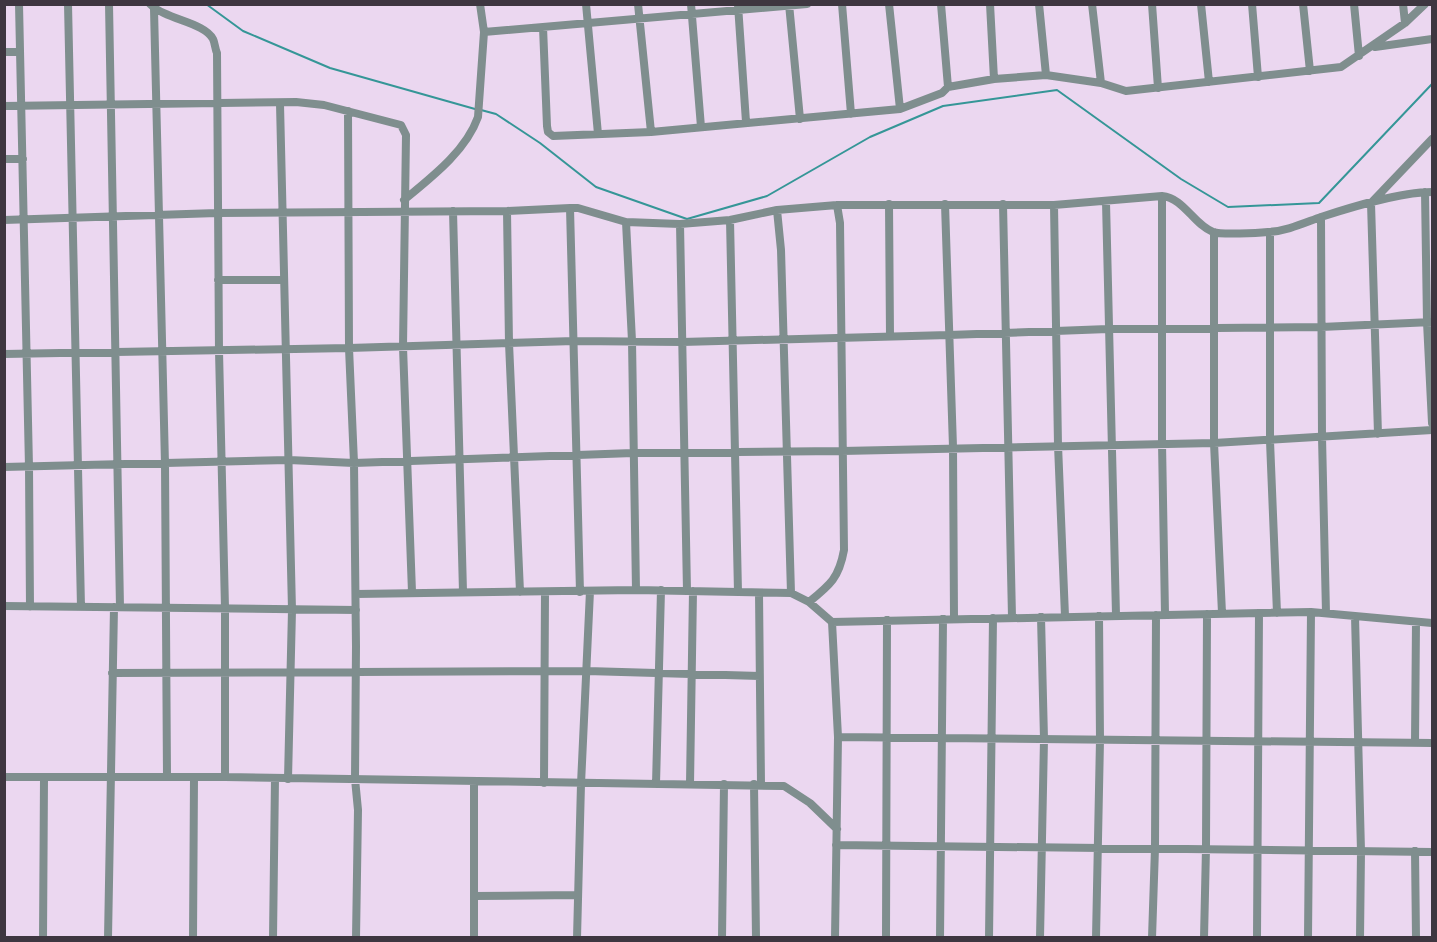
<svg xmlns="http://www.w3.org/2000/svg" width="1437" height="942" font-family="'Nunito Sans',sans-serif">
<style>
.lines{fill:none;stroke-linecap:round;stroke-linejoin:round}
.stream{stroke:#359697;stroke-width:2}
.minor{stroke:#7f8e8e;stroke-width:8}
</style>
<rect width="100%" height="100%" fill="#ebd7f0"/>
<g class="lines">
<path class="stream" d="M206 4 243 31 330 68 475 109
M481 110 496 114 540 143 596 187 687 219 767 196 870 137 943 106 1057 90 1181 179 1228 207 1319 203 1432 84"/>
<path class="minor" d="M19 4 29 467 30 607
M68 4C73 205 78 406 81 607
M109 4 120 607
M150 4C166 20 204 22 213 39 215 43 215 49 217 53L219 351 225 608V777
M586 4 598 134
M638 4 651 132
M691 4 701 127
M789 4 800 119
M842 4 851 114
M889 4 900 109
M941 4 948 87
M990 4 994 79
M1039 4 1046 75
M1092 4 1101 83
M1152 4 1158 88
M1201 4 1209 82
M1252 4 1258 77
M1303 4 1310 71
M1354 4 1359 56
M1403 4 1405 23
M738 5 746 122
M154 9 165 464 167 777
M543 27 547 126 548 132 553 136 651 132 900 109 942 93 948 87 994 79 1046 75 1101 83 1126 91 1341 67 1405 23 1425 4
M484 32 807 4
M1375 47 1432 39
M4 52H20
M280 104 292 610 288 779
M4 106 296 102 324 105 401 125 406 135 403 347 412 592
M348 111 349 348 354 463 356 646 355 779 358 810 356 938
M4 159H23
M1425 192 1427 322 1432 423
M1162 196V443L1165 614
M404 200C432 177 466 151 478 117L484 32 480 4
M1106 202 1116 615
M889 204 890 335
M945 204 953 447 954 618
M1003 204 1012 617
M1054 205 1058 445 1065 616
M570 208 580 592
M777 210 781 250 791 593
M453 211 463 592
M507 211 509 343 520 592
M1321 217 1322 437 1326 613
M4 220 217 213 507 211 570 208H578L626 222 680 224 730 220 777 210 837 205H1054L1162 196C1184 198 1193 224 1213 232 1221 235 1258 233 1268 232 1287 231 1304 223 1321 217 1352 207 1400 192 1432 192
M730 220 738 592
M626 222 632 341 636 590
M680 224 687 591
M1214 232V443L1222 613
M1270 232V441L1277 613
M218 280H284
M4 354 349 348 574 341 682 342 949 335 1108 329 1321 327 1432 322
M1378 434 1371 203 1432 139
M4 467 289 460 354 463 633 453 842 451 1214 443 1432 430
M759 593 761 784
M356 594 636 590 791 593 809 602C830 585 839 578 844 550L840 223 837 205
M809 602 832 622 838 737 835 938
M4 606 356 610
M1355 616 1361 851 1360 938
M832 622 1311 612 1432 623
M112 673 587 671 760 676
M838 737 1432 743
M1415 742 1416 622
M4 777H225L784 786 810 803 837 829
M474 781V938
M544 783 545 592
M656 784 661 590
M690 784 693 591
M754 784 756 938
M836 845 1432 852
M1415 851 1416 938
M474 896 578 895
M43 938 44 778
M108 938 114 607
M193 938 194 777
M273 938 275 778
M577 938 581 784 590 591
M722 938 724 784
M886 938 887 620
M940 938 943 619
M989 938 993 618
M1040 938 1044 739 1041 617
M1096 938 1100 740 1099 616
M1152 938 1155 848 1156 615
M1204 938 1206 848 1207 614
M1257 938 1259 613
M1308 938 1311 612"/>
</g>
<rect width="1437" height="942" fill="none" stroke="#3e3640" stroke-width="12"/>
</svg>
